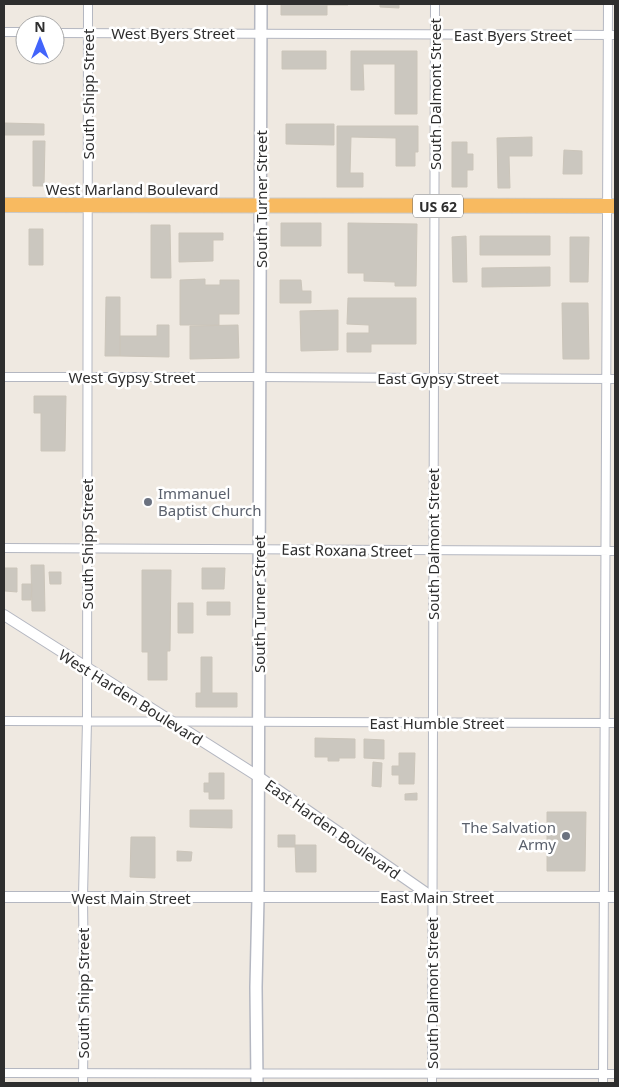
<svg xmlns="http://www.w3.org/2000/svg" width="619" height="1087" font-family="'Noto Sans',sans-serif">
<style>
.building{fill:#cbc7bf;stroke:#cbc5ba}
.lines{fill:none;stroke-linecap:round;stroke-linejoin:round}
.minor-casing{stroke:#b4b7c1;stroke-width:10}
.tertiary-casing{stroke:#b4b7c1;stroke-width:12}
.secondary-casing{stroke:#b4b7c1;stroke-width:14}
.trunk-casing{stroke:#c9c9c9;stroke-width:16}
.minor{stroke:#fff;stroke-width:8}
.tertiary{stroke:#fff;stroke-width:10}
.secondary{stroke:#fff;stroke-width:11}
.trunk{stroke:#f8ba60;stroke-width:14}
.worship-dot{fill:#6b7280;stroke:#fff;stroke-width:2}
.labels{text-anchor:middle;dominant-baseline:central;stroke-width:5;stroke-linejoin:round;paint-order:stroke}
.shield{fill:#fff;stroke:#6d6d6d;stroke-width:1}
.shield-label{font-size:14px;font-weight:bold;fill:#2e2e2e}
.street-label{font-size:15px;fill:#2e2e2e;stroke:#fff}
.worship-label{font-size:15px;fill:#5b616d;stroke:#fff;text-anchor:start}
</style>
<rect width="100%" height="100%" fill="#efe9e1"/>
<path class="building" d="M281 4H348V5H327V15H281Z
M380 4H399V8L380 7Z
M282 51H326V69H282Z
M351 51H417V114H395V64H363L364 90H351Z
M4 123 44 124V135H4Z
M286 124H334V145L286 144Z
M337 126H418V152H415V166H396V138L351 137 350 173H363V187H337Z
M532 137V156H509L510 188H498L497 138Z
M33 141H45L44 186H33Z
M452 142H467V154H473V170H467V187H452Z
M564 150 582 151V174H563Z
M281 223H321V246H281Z
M348 223 417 224 416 286H395V282L364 281V273H348Z
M151 225H170L171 278H151Z
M29 229H43V265H29Z
M179 233H223V240H213V261L179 262Z
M466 236 467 282H453L452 237Z
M480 236H550V255H480Z
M570 237H589L588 282H570Z
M550 267V286L482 287V268Z
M205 279V285H220V280H239V314H219V325H180V280Z
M280 280H301L302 291H311V303H280Z
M106 297H120V356H105Z
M348 298H416V344H371V352H347V333H369V325L347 324Z
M562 303H588L589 359H563Z
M338 310V350L301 351 300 311Z
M157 325H169V357L120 356V336H157Z
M238 325 239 358 190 359V326Z
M34 396H66L65 451H41V413H34Z
M31 565H44L45 611H32Z
M4 568H17V592L5 591Z
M202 568H225L224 589H202Z
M142 570H171L170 651H167V680H148V652H142Z
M49 572H61V584H50Z
M22 584H32L31 600H22Z
M207 602H230V615H207Z
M178 603H193V633H178Z
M201 657H212V693H237V707H196V693H201Z
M315 738 355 739V758H339V761H328V757H315Z
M364 739 384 740V759L364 758Z
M399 753H415L414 784H399V775H392V766H399Z
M373 762 382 763 381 787 372 786Z
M209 773H224V799H209V792H204V783H209Z
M417 793V800H405V794Z
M190 810H232V828L190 827Z
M547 812H586L585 871H547Z
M278 835H295V847H278Z
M131 837H155V878L130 877Z
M295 845H316V872H296Z
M177 851 192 852 191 861H177Z"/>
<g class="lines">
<g class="minor-casing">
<path id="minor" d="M4 32H25
M55 33 615 35
M4 377H260L615 379
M4 548 615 551
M4 721 615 723
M4 1073 615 1074
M83 1083 84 987 83 897 87 721 88 4
M432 1083 435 4
M603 1083 608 4"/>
</g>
<g class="tertiary-casing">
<path id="tertiary" d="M4 615 259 777 432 897
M4 897H615"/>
</g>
<g class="secondary-casing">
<path id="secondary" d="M257 1083 256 987 258 898 261 4"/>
</g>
<g class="trunk-casing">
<path id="trunk" d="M4 205 615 206"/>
</g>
<use href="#minor" class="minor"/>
<use href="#tertiary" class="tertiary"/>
<use href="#secondary" class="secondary"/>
<use href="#trunk" class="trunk"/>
</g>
<g class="worship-dot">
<circle cx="148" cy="502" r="5"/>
<circle cx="566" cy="836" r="5"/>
</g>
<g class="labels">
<rect class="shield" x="413" y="194.5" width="50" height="23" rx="4"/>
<g class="shield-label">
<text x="438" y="206">US 62</text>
</g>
<g class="street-label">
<text x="173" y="33">West Byers Street</text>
<text x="513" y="35">East Byers Street</text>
<text transform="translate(88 94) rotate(-90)">South Shipp Street</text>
<text transform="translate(435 94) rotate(-90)">South Dalmont Street</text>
<text x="132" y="189">West Marland Boulevard</text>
<text transform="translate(261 199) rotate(-90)">South Turner Street</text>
<text x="132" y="377">West Gypsy Street</text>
<text x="438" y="378">East Gypsy Street</text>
<text transform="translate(87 544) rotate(-90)">South Shipp Street</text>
<text transform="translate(433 544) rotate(-90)">South Dalmont Street</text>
<text transform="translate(347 550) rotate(1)">East Roxana Street</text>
<text transform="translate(259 604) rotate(-90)">South Turner Street</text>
<text transform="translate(131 697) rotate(32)">West Harden Boulevard</text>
<text x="437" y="723">East Humble Street</text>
<text transform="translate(333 829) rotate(35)">East Harden Boulevard</text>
<text x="437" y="897">East Main Street</text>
<text x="131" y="898">West Main Street</text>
<text transform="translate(83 993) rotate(-90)">South Shipp Street</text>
<text transform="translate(432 993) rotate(-90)">South Dalmont Street</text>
</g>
<g class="worship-label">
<text x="158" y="493">Immanuel<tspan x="158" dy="17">Baptist Church</tspan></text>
<text x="556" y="827" text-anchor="end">The Salvation<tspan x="556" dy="17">Army</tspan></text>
</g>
</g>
<rect width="619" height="1087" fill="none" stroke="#2e2e2e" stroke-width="10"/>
<g transform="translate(40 40)"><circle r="24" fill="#ffffff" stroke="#ababab"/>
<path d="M0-4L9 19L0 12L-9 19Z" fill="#4264fb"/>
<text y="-8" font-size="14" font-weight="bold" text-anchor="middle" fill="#2e2e2e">N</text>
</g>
</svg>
